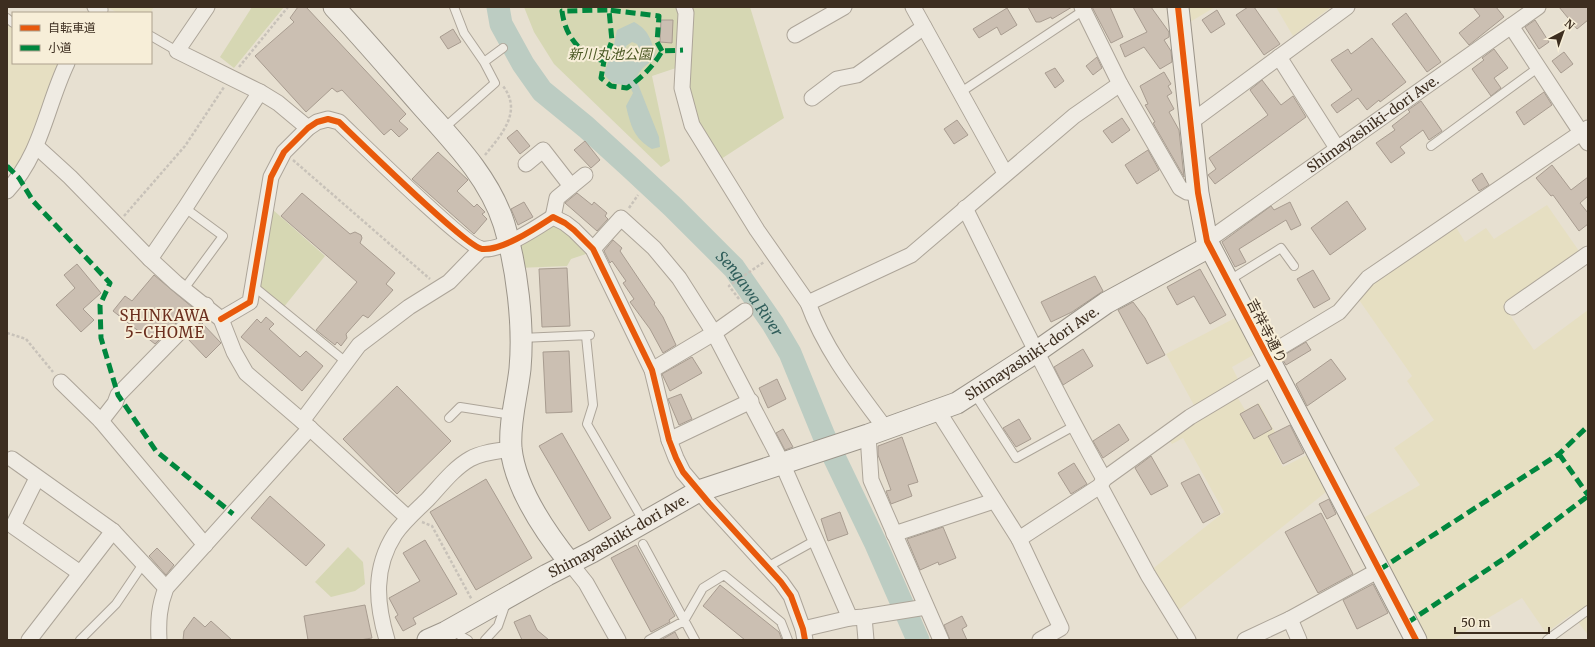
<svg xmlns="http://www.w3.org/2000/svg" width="1595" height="647" font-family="Merriweather,'Noto Sans JP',serif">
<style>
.farmland{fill:#e6dfc2}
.green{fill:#d6d7b3}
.water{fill:#bcccc2;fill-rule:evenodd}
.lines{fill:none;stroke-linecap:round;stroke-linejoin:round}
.river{stroke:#bcccc2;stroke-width:23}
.building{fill:#cbbfb2;stroke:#a89c90}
.lane-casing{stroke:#ada599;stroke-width:10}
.street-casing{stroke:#ada599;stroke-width:17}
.secondary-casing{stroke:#9c958a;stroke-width:23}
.path{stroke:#c8c2b9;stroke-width:2.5;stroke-dasharray:3 2;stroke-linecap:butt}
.lane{stroke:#efebe3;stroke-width:8}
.street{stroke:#efebe3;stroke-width:15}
.secondary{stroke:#efebe3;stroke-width:21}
.quiet{stroke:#00873e;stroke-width:5;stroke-dasharray:10 5;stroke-linecap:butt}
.cycleway-casing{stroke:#f7eed8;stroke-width:8}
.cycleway{stroke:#e8590c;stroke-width:6}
.labels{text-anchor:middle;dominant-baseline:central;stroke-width:4;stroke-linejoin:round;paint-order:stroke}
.park-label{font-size:14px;font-style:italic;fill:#4d5a26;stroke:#f7eed8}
.street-label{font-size:14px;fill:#3d2e20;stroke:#f7eed8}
.water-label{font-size:15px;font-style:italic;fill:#2f5d5a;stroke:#f7eed8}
.neighbourhood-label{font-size:15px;letter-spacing:1px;fill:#6b2e1e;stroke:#f7eed8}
</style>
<rect width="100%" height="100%" fill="#e7e0d1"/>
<path class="farmland" d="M107 7H154L150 13H118Z
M1188 7H1215L1190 22Z
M1276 7H1331L1293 36Z
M7 23 13 28V63H58L62 66 37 129 16 170 7 160Z
M1547 205 1579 251 1503 305 1534 350 1588 310V635L1572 614 1546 633 1522 598 1451 640H1424L1360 520 1420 485 1394 448 1434 420 1407 381 1412 376 1357 297 1372 281 1454 224 1465 242 1486 228 1494 239Z
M1235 318 1255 354 1232 367 1240 383 1195 407 1166 354Z
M1235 393 1245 410 1259 403 1281 443 1273 448 1283 467 1307 455 1326 492 1176 612 1150 571 1224 512 1183 438 1172 444 1168 438Z"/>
<path class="green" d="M252 7H284L234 68 220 57Z
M524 7H750L784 118 715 163 699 139 682 66 652 76 670 161 661 167 554 64 534 32Z
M272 209 325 256 283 308 259 287Z
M555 220 589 253 571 259 567 266 518 268 513 244Z
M348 547 363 562 365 584 355 591 331 597 315 582Z"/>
<path class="water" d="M634 22C649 30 652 41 655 56 647 67 642 65 636 79L659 137 660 147 652 149C634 138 631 127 626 106L633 93 629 85C618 85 609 84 604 73L613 49 617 30ZM632 42 637 44 642 53C637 59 635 61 628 59L624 54 626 46Z"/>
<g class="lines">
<path class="river" id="s1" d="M498 7 501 24 523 64 542 91 586 127 630 167 673 207 734 268 773 324 790 353 824 436 875 542 918 640"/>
</g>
<path class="building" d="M298 7H306L406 114 399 121 408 129 399 137 391 129 384 135 342 90 337 92 332 88 306 112 255 56 294 22 290 18Z
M1028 7H1072L1052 19 1051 17 1040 22H1036Z
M1092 7H1110L1123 37 1111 43Z
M1133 7H1151L1169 32V37L1164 40 1171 51 1172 62 1160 69 1144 47 1125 57 1120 45 1147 32Z
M1248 7H1254L1280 44 1264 55 1236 15Z
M1473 7H1496L1504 17 1469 45 1459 33 1480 16Z
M1559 7H1588V20L1577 29Z
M1007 8 1017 25 1001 35 997 27 979 38 973 29Z
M1217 10 1225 24 1211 33 1202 20Z
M1406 13 1441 62 1427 72 1392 24Z
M661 20H673L672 43 660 42Z
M1535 20 1549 42 1539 49 1525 27Z
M453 29 461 42 448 49 440 37Z
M1372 38 1406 82 1380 102 1379 100 1367 110 1358 98 1337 113 1331 105 1352 90 1331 60 1348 49 1351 54Z
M1494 49 1508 68 1494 78 1501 88 1491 96 1472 69 1484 60 1482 58Z
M1564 52 1573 64 1561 73 1552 61Z
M1097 57 1102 68 1093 75 1086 66Z
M1055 68 1064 81 1055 88 1045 73Z
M1164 72 1171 84 1168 86 1172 93 1167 96 1174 109 1169 112 1179 130 1184 177 1153 123 1155 122 1145 105 1148 104 1140 86Z
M1262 80 1281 105 1293 96 1306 117 1215 184 1208 175 1216 169 1209 158 1268 115 1250 90Z
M1544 92 1552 105 1524 125 1516 112Z
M1421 101 1442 131 1429 140 1423 130 1400 147 1405 153 1391 163 1376 143 1395 130 1392 126 1410 112 1408 110Z
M1122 118 1130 130 1112 143 1103 131Z
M957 120 968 135 954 144 944 129Z
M517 130 530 146 520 154 507 138Z
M585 141 600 160 591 168 574 150Z
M1148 150 1159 170 1137 184 1125 165Z
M438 152 468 180 457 191 474 207 477 204 485 212 482 214 487 219 474 234 412 179Z
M1552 165 1571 190 1588 177V196L1580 203 1588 213V224L1579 231 1553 195 1551 196 1536 178Z
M1482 173 1489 185 1479 191 1472 180Z
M302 193 350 234 355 232 361 235 362 238 360 243 395 273 386 284 393 290 368 318 363 315 346 334 347 338 341 346 337 342 335 345 316 330 357 282 281 216Z
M577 193 592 205 594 202 607 213 605 216 608 219 597 231 565 203Z
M1347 201 1366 229 1330 255 1311 228Z
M524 202 533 217 518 225 511 209Z
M1290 202 1301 225 1291 230 1286 220 1239 249 1246 262 1235 267 1222 242 1271 206 1274 210Z
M613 240 622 248 620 251 655 303 654 304 663 317 676 345 663 353 650 329 630 302 634 299 623 283 626 281 612 261 610 263 604 251Z
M77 264 101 293 83 309 94 320 81 332 56 305 75 288 64 275Z
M567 268 570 326 542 327 539 269Z
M1200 269 1226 315 1210 324 1194 296 1177 305 1167 287Z
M1313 270 1330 299 1314 308 1297 279Z
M154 275 192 307 155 344 113 311 125 296 132 301Z
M1095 276 1103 291 1072 312 1051 322 1041 302Z
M1133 302 1145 318 1165 355 1147 364 1118 310Z
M266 317 274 324 269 329 300 357 306 351 323 366 302 391 241 337 257 319 261 323Z
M201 322 221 343 206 358 187 338Z
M1306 342 1311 350 1286 365 1281 357Z
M1083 349 1093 366 1063 385 1054 367Z
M569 351 572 412 546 413 543 352Z
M692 357 702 373 670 391 662 374Z
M1331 359 1346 379 1307 406 1296 384Z
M777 379 786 399 768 408 759 388Z
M397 386 451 441 397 494 343 439Z
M681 394 692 419 679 425 668 399Z
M1258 404 1272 429 1254 439 1240 414Z
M1019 419 1031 439 1016 447 1003 428Z
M1119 424 1129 440 1103 458 1093 441Z
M1290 425 1304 453 1283 464 1268 436Z
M783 429 793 447 785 450 776 433Z
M562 433 611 518 589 531 539 446Z
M902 437 918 482 908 485 912 496 891 504 886 491 891 490 878 455V446Z
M1151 456 1168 486 1151 495 1135 468Z
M1074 463 1087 484 1071 494 1058 473Z
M1199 474 1220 514 1203 523 1181 483Z
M486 479 532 558 476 590 430 512Z
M270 496 325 545 306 566 251 518Z
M1329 499 1336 514 1327 519 1319 504Z
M840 512 848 534 828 541 821 519Z
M1321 513 1353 574 1318 593 1285 532Z
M943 527 956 558 939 565 938 562 920 570 907 539Z
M425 540 457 594 413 618 416 624 403 631 395 617 398 615 389 598 420 581 403 553Z
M636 545 675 616 669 620 670 622 651 632 611 558Z
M157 548 174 565 166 575 149 556Z
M1373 584 1388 613 1357 629 1343 600Z
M720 585 779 632 782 640H745L703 606Z
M365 605 372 638 360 640H308L304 616Z
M530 615 537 630 549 640H522L514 622Z
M962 616 967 626 962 629 967 640H950L944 625Z
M194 617 205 627 211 621 232 640H183L184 631Z
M675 632 679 640H661Z"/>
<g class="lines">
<g class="lane-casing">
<path id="lane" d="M454 7 464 33 484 62 503 48
M7 18 13 23
M151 36 177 51
M961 92 1084 10
M443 129 495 83 484 62
M1431 146 1539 67
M1228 281 1281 248 1294 266
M252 285 346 362
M184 289 223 236 185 208
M586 336 593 405 587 424 644 522
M521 338 590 335
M974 393 1016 458 1074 426
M449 418 460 407 512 415
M643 544 695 640
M769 566 816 540
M451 632H454L468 640
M80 640 116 604 143 564
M485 640 498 626 506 603
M649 640 684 621 703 588 724 575 781 622 788 640
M1547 640 1588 610"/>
</g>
<g class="street-casing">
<g id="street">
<path d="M95 7 100 10 99 13"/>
<path d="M207 7 177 51 260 92 278 103 308 128"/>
<path d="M684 7 686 13 682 88 692 125 757 230 808 303C825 350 856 389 885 428"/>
<path d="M913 7 1005 173"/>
<path d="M1082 7 1120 84 1180 188 1187 192 1198 193"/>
<path d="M1511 26 1588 143"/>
<path d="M795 35 844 7"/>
<path d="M1279 57 1337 148"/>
<path d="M812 98 837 79 857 75 924 27"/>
<path d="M1191 122 1347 7"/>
<path d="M36 146 70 177 150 259 176 283 221 319 234 352 246 373 302 421 408 518"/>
<path d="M526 164 543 150 571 186"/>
<path d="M7 191C42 153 46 107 67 63"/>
<path d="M965 208C1010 299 1054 390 1104 479"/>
<path d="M553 217 557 198 585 175"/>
<path id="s2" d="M1207 241 1538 7"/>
<path d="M593 249 621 218 654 248 679 278 714 333 782 463 850 618"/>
<path d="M150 259 185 208 260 92"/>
<path d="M808 303 911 255 1074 116 1120 84"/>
<path d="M1512 307 1588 254"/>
<path d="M221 319 250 302 271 177 284 152 308 128 317 122 328 119 339 122C358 140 466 247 482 249 502 251 536 228 553 217L565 223 574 230 593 249 652 370 669 440 676 458 683 472 709 503 781 582 791 596 803 629 805 640"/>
<path d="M1266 356 1339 312 1368 278 1588 128"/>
<path d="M652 370 714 333 745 311"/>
<path d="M61 382 101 421 205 545"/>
<path d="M938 411 1019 539 1100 486 1104 479 1190 417 1272 368"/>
<path d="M101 421 115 403 118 395 206 305"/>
<path d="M302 421 359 345 409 307 449 282 481 249"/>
<path d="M868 435 871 480 941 640"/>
<path d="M669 440 751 401"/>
<path d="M12 459 113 531 166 588"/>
<path d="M37 478 13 526 80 573"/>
<path d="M1100 486 1148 575 1188 640"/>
<path d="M894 534 994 501"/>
<path d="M1019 539 1061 628 1040 640"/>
<path d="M570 563 586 583 618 640"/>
<path d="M864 617 866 640"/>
<path d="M1290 619 1299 640"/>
<path d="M803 629 850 618 864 617 926 607"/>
<path d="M29 640 113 531"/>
<path d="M159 640C158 621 159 606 166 588L310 428"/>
<path d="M387 640C376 603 373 568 395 534 404 521 417 510 428 499 441 485 454 468 470 459 482 452 498 451 511 449"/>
<path d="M1245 640 1290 619 1379 570"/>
</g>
</g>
<g class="secondary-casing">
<g id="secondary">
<path d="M334 7C364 39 392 72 421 105 453 141 489 177 504 224 517 267 524 325 520 369 517 396 509 422 511 448 515 488 546 533 570 563"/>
<path d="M1178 7 1198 193 1207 241 1416 640"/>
<path id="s3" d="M428 640 446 632 547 575 592 552 699 491 868 435 957 403 1036 352 1106 303 1209 247"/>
</g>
</g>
<path class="path" d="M239 67 288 7
M485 155C501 135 523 112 503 86
M293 160 430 279
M629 208 638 195
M124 216 185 146 224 87
M739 299 729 286 764 262
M7 333 26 339 53 372
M422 522 432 526 472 600"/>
<use href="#lane" class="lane"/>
<use href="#street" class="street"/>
<use href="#secondary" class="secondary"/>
<path class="quiet" d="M662 51 657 42 659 16 609 10 612 41 604 61 601 78 611 86 627 88C641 78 653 67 662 51L683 50
M604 61C580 55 565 36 562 11L609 10
M7 166 19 178 33 201 110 283 100 305 101 338 118 395 156 451 233 514
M1559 454 1588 495
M1379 570 1559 454 1588 426
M1407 623 1508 556 1588 496"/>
<g class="cycleway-casing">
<path id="cycleway" d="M1178 7 1198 193 1207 241 1416 640
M221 319 250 302 271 177 284 152 308 128 317 122 328 119 339 122C358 140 466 247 482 249 502 251 536 228 553 217L565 223 574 230 593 249 652 370 669 440 676 458 683 472 709 503 781 582 791 596 803 629 805 640"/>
</g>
<use href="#cycleway" class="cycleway"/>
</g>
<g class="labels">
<g class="park-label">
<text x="610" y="54">新川丸池公園</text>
</g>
<g class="street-label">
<text stroke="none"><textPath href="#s2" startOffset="203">Shimayashiki-dori Ave.</textPath></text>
<text transform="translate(1267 331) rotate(63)">吉祥寺通り</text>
<text stroke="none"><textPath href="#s3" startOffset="672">Shimayashiki-dori Ave.</textPath></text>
<text stroke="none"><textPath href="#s3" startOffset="217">Shimayashiki-dori Ave.</textPath></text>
</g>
<g class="water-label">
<text stroke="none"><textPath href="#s1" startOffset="387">Sengawa River</textPath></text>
</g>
<g class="neighbourhood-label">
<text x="165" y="315">SHINKAWA<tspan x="165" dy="17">5-CHOME</tspan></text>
</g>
</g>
<rect width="1595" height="647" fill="none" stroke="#3d2e20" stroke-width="16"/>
<rect x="12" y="12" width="140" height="52" fill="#f7eed8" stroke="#ada18e"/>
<rect x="20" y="25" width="20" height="6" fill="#e8590c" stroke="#ada18e"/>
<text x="48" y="32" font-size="12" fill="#3d2e20">自転車道</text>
<rect x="20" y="45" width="20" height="6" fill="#00873e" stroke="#ada18e"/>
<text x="48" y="52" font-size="12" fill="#3d2e20">小道</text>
<g transform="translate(1563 32) rotate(41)" stroke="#f7eed8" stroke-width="3" paint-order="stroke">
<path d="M0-3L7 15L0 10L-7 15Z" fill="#3d2e20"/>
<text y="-6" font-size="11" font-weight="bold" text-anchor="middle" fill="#3d2e20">N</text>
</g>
<path d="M1455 627v6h94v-6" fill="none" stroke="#3d2e20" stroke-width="2"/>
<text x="1461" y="627" font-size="12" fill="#3d2e20" stroke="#f7eed8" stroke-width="3" paint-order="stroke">50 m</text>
</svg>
